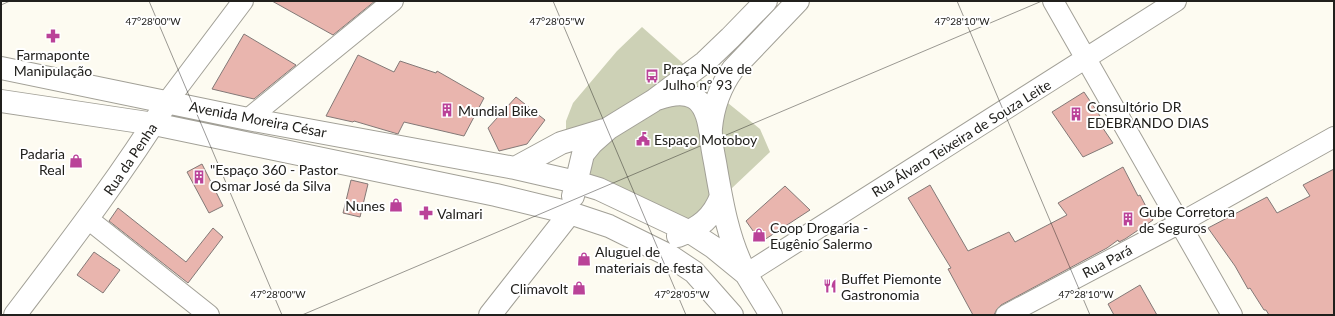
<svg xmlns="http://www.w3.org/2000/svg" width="1335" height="316" font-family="Lato,sans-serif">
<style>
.green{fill:#cdd1b6}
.building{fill:#e9b5ae;stroke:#837977}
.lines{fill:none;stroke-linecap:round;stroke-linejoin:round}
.street-casing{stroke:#a2a097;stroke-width:22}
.secondary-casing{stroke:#a2a097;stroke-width:24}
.primary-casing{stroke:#a2a097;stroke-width:24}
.street{stroke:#fff;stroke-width:20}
.secondary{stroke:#fff;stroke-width:22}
.primary{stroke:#fff;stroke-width:22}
.ticks{fill:none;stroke:#21201d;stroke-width:1;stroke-opacity:0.45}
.labels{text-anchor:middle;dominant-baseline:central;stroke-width:4;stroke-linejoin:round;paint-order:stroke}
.poi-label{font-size:14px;fill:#21201d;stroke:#fff;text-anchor:start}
.street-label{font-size:14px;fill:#21201d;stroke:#fff}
.ticks-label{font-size:10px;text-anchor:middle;fill:#21201d;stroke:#fff;stroke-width:4;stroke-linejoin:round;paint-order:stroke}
</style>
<rect width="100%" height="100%" fill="#fdfbf1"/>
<path class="green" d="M642 27 723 99 760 129 770 152 713 206 696 225 677 217 609 181 586 173 566 140V121L573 103 617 51Z"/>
<path class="building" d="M272 1H375L333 35Z
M244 34 296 65 254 99 212 89Z
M358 55 394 72 400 61 436 73 437 71 484 98 464 136 404 122 398 134 354 121 353 122 326 116Z
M1084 92 1100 116 1096 118 1113 143 1083 157 1052 112Z
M516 97 545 120 527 144 499 151 488 128Z
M202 164 223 206 209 213 187 172Z
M1123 167 1138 196 1140 195 1153 220 1125 239 1119 242 1118 240 1107 248 1001 305 997 309 994 315H973L948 269 951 268 908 198 930 185 968 251 1009 232 1015 242 1067 215 1058 203Z
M1334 169V315H1269L1266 310H1264L1250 288 1248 289 1235 266 1208 228 1267 197 1277 213 1310 196 1303 185Z
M351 180 368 184 360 217 343 213Z
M785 186 810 210 761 242 746 221Z
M118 208 186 262 213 228 223 237 188 283 109 221Z
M94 252 120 270 103 293 77 275Z
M1140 285 1157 315H1114L1108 304Z"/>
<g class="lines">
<g class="street-casing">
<path id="street" d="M1053 1 1232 315
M167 102 243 1
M248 119 393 1
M88 219 209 315
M746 274 1176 1
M1006 315 1180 223 1334 137"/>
</g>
<g class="secondary-casing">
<path id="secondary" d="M15 315C68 245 121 176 167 102
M490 315 570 213"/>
</g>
<g class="primary-casing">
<path id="primary" d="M1 68 248 119 515 168 576 182 599 189 690 232 713 247 746 274 771 315
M657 99C688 88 705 95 710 130
M1 101 154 124 496 195 570 213 609 226 670 256 694 272 732 315
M515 168 561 143 604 130
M573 196 583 154 592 143 609 128 653 101 705 62 730 38 766 1
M678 236C699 228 713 218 721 196
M744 270C728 238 722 203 716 168 714 155 710 142 711 128 713 107 720 87 733 69L798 1"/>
</g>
<use href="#street" class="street"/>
<use href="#secondary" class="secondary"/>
<use href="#primary" class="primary"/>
</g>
<path class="ticks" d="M149 1 282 315M553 1 686 315M957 1 1090 315M1 5 10 1M302 315 1042 1"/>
<defs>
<g id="pharmacy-bare" transform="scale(1.08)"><path d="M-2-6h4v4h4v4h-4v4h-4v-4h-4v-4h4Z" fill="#ba4298" stroke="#fff" stroke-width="2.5" paint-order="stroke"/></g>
<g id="bus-bare" transform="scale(1.08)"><path d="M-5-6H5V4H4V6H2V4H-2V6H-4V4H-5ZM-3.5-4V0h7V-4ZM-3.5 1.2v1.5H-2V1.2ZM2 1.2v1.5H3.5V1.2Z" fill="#ba4298" stroke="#fff" stroke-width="2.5" paint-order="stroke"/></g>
<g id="building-bare" transform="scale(1.08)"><path d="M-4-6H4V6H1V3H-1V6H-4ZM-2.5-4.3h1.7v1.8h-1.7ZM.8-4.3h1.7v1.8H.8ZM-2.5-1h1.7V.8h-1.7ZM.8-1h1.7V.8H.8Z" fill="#ba4298" stroke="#fff" stroke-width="2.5" paint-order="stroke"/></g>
<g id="civic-bare" transform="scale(1.08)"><path d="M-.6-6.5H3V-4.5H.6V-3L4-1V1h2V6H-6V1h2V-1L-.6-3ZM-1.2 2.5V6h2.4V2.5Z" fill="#ba4298" stroke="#fff" stroke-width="2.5" paint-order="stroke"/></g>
<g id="shop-bare" transform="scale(1.08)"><path d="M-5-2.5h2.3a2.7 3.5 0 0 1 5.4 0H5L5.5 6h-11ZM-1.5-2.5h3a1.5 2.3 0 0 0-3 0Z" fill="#ba4298" stroke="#fff" stroke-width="2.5" paint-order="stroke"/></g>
<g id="restaurant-bare" transform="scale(1.08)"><path d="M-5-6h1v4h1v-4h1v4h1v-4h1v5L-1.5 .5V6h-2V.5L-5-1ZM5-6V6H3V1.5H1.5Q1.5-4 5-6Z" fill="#ba4298" stroke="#fff" stroke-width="2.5" paint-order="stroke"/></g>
</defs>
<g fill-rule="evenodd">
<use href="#pharmacy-bare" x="53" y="36"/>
<use href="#bus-bare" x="652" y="76"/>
<use href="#building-bare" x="447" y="110"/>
<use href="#building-bare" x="1076" y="114"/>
<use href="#civic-bare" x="643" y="139"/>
<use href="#shop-bare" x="76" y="161"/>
<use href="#building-bare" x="199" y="177"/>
<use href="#shop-bare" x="396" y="205"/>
<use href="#pharmacy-bare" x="426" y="213"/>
<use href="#building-bare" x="1128" y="219"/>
<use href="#shop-bare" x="759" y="235"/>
<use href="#shop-bare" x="584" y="259"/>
<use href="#restaurant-bare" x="830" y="286"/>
<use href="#shop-bare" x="579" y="288"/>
</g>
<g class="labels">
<g class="poi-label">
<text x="53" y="54" text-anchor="middle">Farmaponte<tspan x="53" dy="16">Manipulação</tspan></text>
<text x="663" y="68">Praça Nove de<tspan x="663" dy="16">Julho nº 93</tspan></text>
<text x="1087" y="106">Consultório DR<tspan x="1087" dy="16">EDEBRANDO DIAS</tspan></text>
<text x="458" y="110">Mundial Bike</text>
<text x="654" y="139">Espaço Motoboy</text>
<text x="65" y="153" text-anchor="end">Padaria<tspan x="65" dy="16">Real</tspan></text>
<text x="210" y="169">"Espaço 360 - Pastor<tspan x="210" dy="16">Osmar José da Silva</tspan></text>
<text x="385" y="205" text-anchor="end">Nunes</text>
<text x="1139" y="211">Gube Corretora<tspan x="1139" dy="16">de Seguros</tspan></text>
<text x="437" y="213">Valmari</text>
<text x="770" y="227">Coop Drogaria -<tspan x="770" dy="16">Eugênio Salermo</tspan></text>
<text x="595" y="251">Aluguel de<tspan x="595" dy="16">materiais de festa</tspan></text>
<text x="841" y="278">Buffet Piemonte<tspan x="841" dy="16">Gastronomia</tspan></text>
<text x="568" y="288" text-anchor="end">Climavolt</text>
</g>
<g class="street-label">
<text transform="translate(258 119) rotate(11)">Avenida Moreira César</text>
<text transform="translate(961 138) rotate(-32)">Rua Álvaro Teixeira de Souza Leite</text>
<text transform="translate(130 159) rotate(-56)">Rua da Penha</text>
<text transform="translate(1107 261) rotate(-28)">Rua Pará</text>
</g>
</g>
<g class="ticks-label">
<text x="153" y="25">47°28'00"W</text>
<text x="557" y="25">47°28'05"W</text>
<text x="962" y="25">47°28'10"W</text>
<text x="278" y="298">47°28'00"W</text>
<text x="682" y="298">47°28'05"W</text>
<text x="1086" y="298">47°28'10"W</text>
</g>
<rect width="1335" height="316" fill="none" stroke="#21201d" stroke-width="4"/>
</svg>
